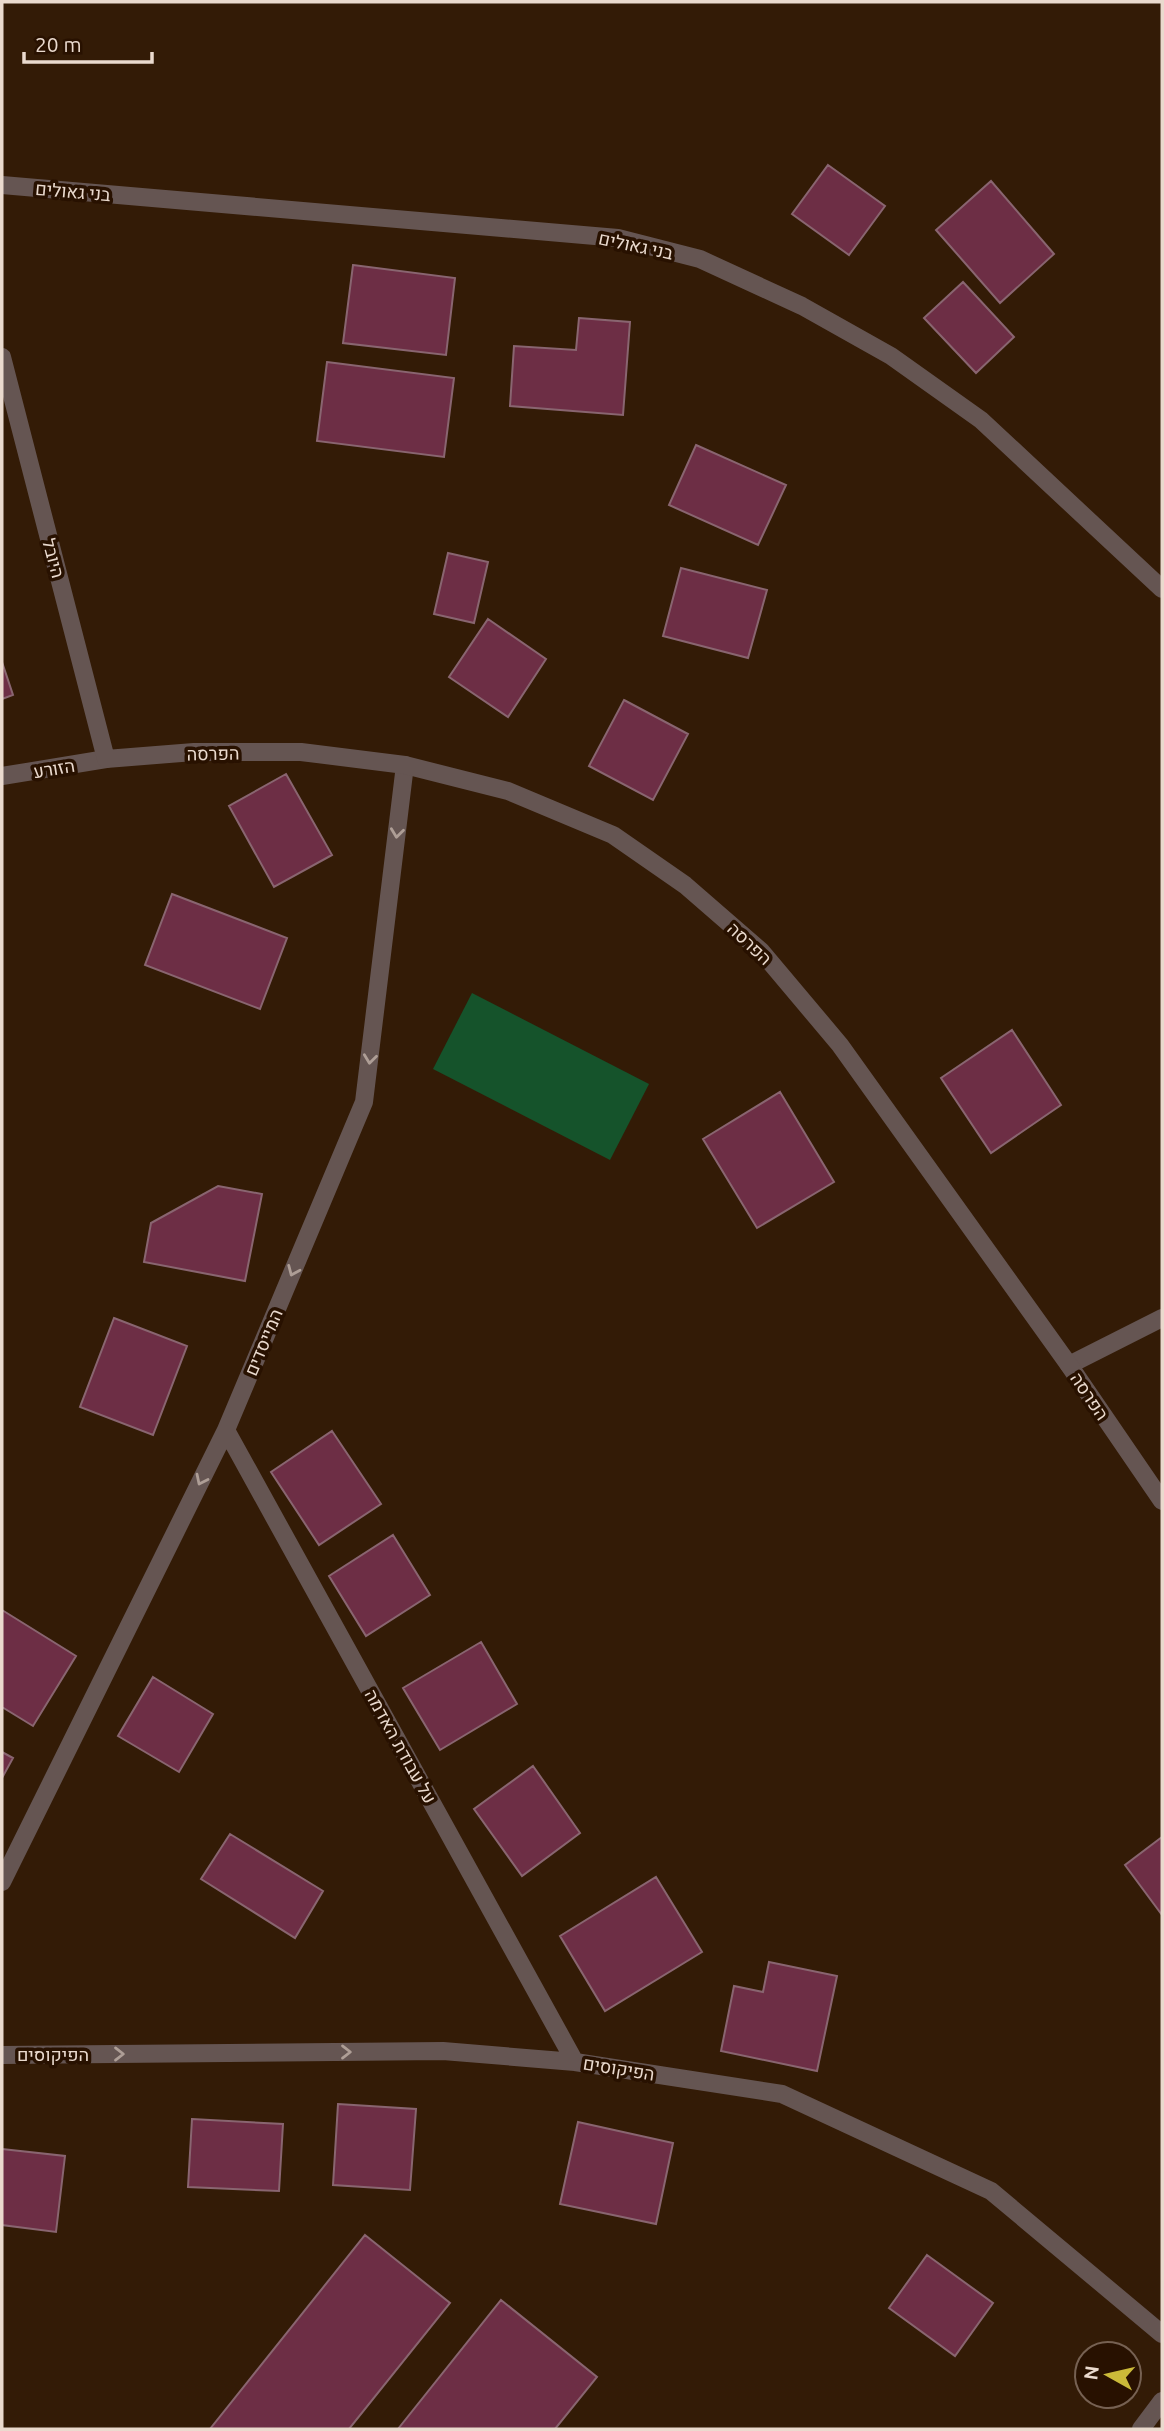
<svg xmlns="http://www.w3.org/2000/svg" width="1164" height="2431" font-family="Ubuntu,Heebo,sans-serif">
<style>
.green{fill:#15532b}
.building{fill:#6d2e45;stroke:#896570;stroke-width:2}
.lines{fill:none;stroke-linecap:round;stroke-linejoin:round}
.minor{stroke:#655552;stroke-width:18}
.tertiary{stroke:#655552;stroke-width:18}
.oneway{stroke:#ae9e96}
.labels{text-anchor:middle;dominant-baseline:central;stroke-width:7;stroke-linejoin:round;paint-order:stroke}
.street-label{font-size:18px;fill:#eadace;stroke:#281100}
</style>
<rect width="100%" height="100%" fill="#331b06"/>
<path class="green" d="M472 993 649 1084 610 1160 433 1069Z"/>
<path class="building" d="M828 165 885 206 849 255 792 214Z
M991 181 1054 254 1000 303 936 230Z
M353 265 455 278 446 355 343 343Z
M963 282 1014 337 976 373 924 318Z
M579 318 630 322 623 415 510 406 514 346 576 350Z
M327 362 454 378 444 457 317 441Z
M696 445 786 485 758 545 669 505Z
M448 553 488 562 474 623 434 614Z
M681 568 767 590 748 658 663 636Z
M488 619 546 659 508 717 449 677Z
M2 662 13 695 2 699Z
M624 700 688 734 653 800 589 766Z
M286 774 332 855 274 887 229 806Z
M172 894 287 938 260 1009 145 965Z
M1012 1030 1061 1105 991 1153 941 1078Z
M780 1092 834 1182 757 1228 703 1139Z
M218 1186 262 1194 245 1281 144 1262 151 1223Z
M114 1318 187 1346 153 1435 80 1407Z
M332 1431 381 1504 319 1545 271 1472Z
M393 1535 430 1595 366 1636 329 1576Z
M2 1610 76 1656 33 1726 2 1707Z
M481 1642 517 1704 440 1750 403 1688Z
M153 1677 213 1714 179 1772 118 1736Z
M2 1752 13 1758 2 1778Z
M533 1766 580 1833 522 1876 474 1809Z
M230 1834 323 1891 295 1938 201 1879Z
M1162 1837V1915L1125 1865Z
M656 1877 702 1952 605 2011 560 1936Z
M769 1962 837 1976 817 2071 721 2051 734 1986 763 1992Z
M338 2104 416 2109 410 2190 333 2185Z
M192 2119 283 2124 279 2191 188 2187Z
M578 2122 673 2143 656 2224 560 2204Z
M2 2149 65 2156 56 2232 2 2225Z
M365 2235 450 2303 349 2429H210Z
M927 2255 993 2303 955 2356 889 2308Z
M501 2300 597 2377 555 2429H398Z"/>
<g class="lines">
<path class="minor" d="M2 185 618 238 700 259 802 306 891 356 981 420 1162 589
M2 776 106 759
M1069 1365 1162 1318
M226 1430 575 2062
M2 1882 226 1430 364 1102 405 765
M2 2055 443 2051 575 2062 782 2094 991 2191 1162 2334"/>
<path class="tertiary" d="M2 357 106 759 194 752H301L405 765 508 791 613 835 685 885 761 951 840 1045 1069 1365 1162 1501
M1141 2429 1162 2401"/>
</g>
<defs><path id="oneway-chevron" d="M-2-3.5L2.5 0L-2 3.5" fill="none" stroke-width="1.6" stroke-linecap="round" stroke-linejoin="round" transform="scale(1.75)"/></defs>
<g class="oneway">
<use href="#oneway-chevron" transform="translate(397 833) rotate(97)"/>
<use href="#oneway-chevron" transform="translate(370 1059) rotate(97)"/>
<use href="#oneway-chevron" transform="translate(293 1271) rotate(113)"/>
<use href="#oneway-chevron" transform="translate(201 1480) rotate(116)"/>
<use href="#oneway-chevron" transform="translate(346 2052)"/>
<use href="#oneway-chevron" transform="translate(119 2054)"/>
</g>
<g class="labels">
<g class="street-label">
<text transform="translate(73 191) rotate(5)">בני גאולים</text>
<text transform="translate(636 245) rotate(12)">בני גאולים</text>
<text transform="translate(54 558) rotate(75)">היובל</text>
<text transform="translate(213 753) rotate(-1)">הפרסה</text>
<text transform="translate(54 768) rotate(-9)">הזורע</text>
<text transform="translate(750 943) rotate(43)">הפרסה</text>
<text transform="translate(263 1342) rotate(-67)">המייסדים</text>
<text transform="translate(1090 1396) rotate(56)">הפרסה</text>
<text transform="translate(401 1746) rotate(61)">על עבודת האדמה</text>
<text x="53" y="2054">הפיקוסים</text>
<text transform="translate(619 2068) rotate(9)">הפיקוסים</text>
</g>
</g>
<rect width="1164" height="2431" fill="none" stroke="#eadace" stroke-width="7"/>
<g transform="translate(1108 2375) rotate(278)"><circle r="33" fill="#281100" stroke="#766152" stroke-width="2"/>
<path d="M0-5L12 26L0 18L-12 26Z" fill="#cbba39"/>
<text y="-10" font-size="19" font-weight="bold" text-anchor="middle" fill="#eadace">N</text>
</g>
<path d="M24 52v10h128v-10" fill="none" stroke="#eadace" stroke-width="3.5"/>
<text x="35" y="52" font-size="21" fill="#eadace" stroke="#281100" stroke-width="5" paint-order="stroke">20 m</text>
</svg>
